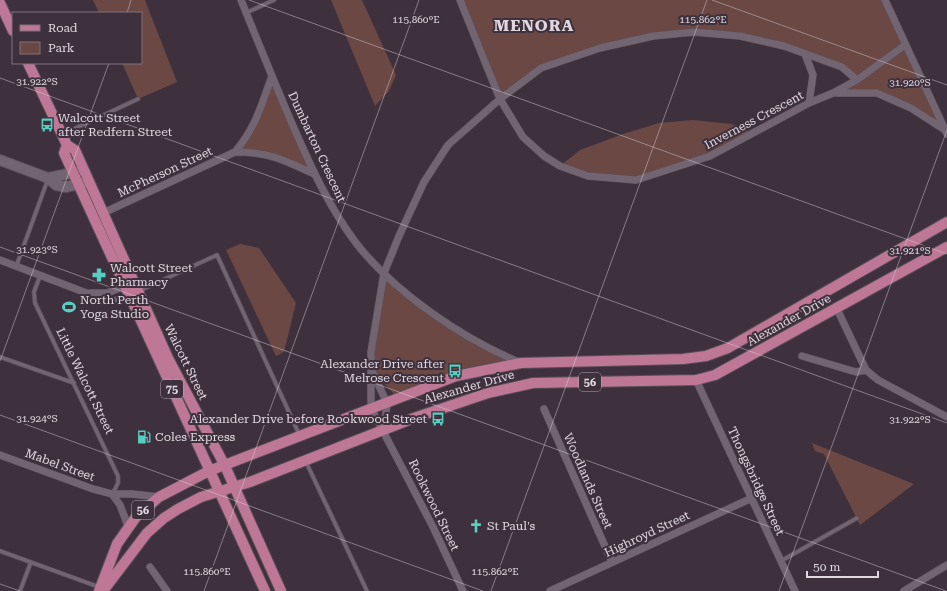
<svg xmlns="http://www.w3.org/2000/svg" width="947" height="591" font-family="'Roboto Serif',serif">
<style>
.green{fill:#6b4844}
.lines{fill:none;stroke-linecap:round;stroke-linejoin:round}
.lane-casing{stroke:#594e58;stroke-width:5}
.street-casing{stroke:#594e58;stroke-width:8}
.secondary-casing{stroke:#594e58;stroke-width:12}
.primary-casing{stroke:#594e58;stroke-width:12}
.lane{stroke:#726471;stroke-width:3.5}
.street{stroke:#726471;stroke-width:7}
.secondary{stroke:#726471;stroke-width:10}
.primary{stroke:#be7795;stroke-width:10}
.ticks{fill:none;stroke:#e0d7df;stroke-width:1;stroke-opacity:0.45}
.labels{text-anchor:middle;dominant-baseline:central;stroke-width:4;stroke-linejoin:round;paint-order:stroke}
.shield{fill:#3e313d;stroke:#afa5ae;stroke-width:1}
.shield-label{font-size:11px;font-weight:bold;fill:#e0d7df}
.poi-label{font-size:12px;fill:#e0d7df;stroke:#3e313d;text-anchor:start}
.street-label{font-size:12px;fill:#e0d7df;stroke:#3e313d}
.district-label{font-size:16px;font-weight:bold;letter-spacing:1px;fill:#e0d7df;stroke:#3e313d}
.ticks-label{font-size:10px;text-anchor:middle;fill:#e0d7df;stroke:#3e313d;stroke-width:4;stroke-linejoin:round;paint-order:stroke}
</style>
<rect width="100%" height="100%" fill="#3e313d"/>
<path class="green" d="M93 0H145L177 82 138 99 122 63H141V13H99Z
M331 0H362L396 75 389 91 375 106Z
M460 0H885L945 130 877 93H833L857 80 841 67 784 46 694 32 653 36 541 68 500 99Z
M272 76 314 174 273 155 235 152 255 125Z
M693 120 732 124 753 133 710 156 636 180 588 176 560 166 580 150 623 134 659 123Z
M240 244 259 248 296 303 284 352 276 356 226 250Z
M384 273 432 314 521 363 456 376 394 394 372 371 378 308Z
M812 443 914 484 860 525 824 454 815 451Z"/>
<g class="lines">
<g class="lane-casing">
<path id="lane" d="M246 13 274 0
M63 134 138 99
M16 267 48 179
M40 276 34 292 35 303 118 476V483L113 493
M139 291 217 255 299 434
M0 357 74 383
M306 462 367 591
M0 551 99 587
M781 561 857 518
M20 591 31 562"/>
</g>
<g class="street-casing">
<path id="street" d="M241 0C258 42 275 84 293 126 311 167 329 207 356 243 395 293 463 339 521 363
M460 0 500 99 523 137 544 156 560 166 588 176 636 180 710 156 809 103 833 93 857 80 905 45
M885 0 947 134
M805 54 813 75 809 103
M836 93H877L911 108 945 130
M235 152C270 152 284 160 314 174
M103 213 235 152C256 127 261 106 272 76
M0 260 110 302 133 295
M90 293H107L125 286 128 287
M837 309 866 370 878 380 947 417
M802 356 856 372 866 370
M372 371 387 403 384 430
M696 380 795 591
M544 409 612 562
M0 455 93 489 112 494H132L159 497
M112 494 120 505 128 526
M150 567 167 591
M463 591 433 527 371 408V352L384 273 399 236 424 182 448 145 500 99 541 68 600 48 653 36 694 32 740 36 784 46 842 67 857 80
M550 591 752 498
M904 591 947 565"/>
</g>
<g class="secondary-casing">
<path id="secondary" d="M0 160 48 178 56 185 66 187 89 182
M48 178 81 171"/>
</g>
<g class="primary-casing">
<path id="primary" d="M0 3 13 31
M28 63 67 145 75 150 168 358 225 466 281 591
M67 145 64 153 265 591
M99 591 117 544 136 517 159 497 209 471 456 376 521 363 683 359 706 356 728 348 947 222
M103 591 147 533 164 518 178 509 201 497 250 482 414 418 488 393 533 383 696 380 715 375 947 247"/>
</g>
<use href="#lane" class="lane"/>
<use href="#street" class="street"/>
<use href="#secondary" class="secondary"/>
<use href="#primary" class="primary"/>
</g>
<path class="ticks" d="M249 0 947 254M712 0 947 85M127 13 131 0M0 78 947 423M0 247 946 591M0 361 109 63M0 415 483 591M0 584 20 591M204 591 419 0M491 591 707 0M779 591 947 130"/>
<defs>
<g id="bus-bare" transform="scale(1.08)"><path d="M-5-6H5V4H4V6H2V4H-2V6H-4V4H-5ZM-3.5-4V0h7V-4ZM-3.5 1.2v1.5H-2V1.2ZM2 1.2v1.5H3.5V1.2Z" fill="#57cec2" stroke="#3e313d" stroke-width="2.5" paint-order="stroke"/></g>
<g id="pharmacy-bare" transform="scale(1.08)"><path d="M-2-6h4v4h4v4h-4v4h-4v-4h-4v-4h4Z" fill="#57cec2" stroke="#3e313d" stroke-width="2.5" paint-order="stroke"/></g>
<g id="stadium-bare" transform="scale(1.08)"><path d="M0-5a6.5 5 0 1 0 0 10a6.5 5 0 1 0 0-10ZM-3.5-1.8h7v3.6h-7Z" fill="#57cec2" stroke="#3e313d" stroke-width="2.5" paint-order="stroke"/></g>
<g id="fuel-bare" transform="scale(1.08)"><path d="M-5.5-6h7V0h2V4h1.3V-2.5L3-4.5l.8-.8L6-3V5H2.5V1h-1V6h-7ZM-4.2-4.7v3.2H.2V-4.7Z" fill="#57cec2" stroke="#3e313d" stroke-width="2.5" paint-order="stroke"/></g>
<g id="church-bare" transform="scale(1.08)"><path d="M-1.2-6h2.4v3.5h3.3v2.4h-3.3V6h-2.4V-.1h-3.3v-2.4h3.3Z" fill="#57cec2" stroke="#3e313d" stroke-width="2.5" paint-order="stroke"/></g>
</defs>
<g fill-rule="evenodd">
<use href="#bus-bare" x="47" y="125"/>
<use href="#pharmacy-bare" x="99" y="275"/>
<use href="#stadium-bare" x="69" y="307"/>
<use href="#bus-bare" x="455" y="371"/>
<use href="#bus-bare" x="438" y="419"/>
<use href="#fuel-bare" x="144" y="437"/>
<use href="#church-bare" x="476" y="526"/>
</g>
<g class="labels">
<g class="shield">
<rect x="579" y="373" width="22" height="18" rx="3"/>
<rect x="161" y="380" width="22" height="18" rx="3"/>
<rect x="132" y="501" width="22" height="18" rx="3"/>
</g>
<g class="shield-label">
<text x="590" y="382">56</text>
<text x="172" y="389">75</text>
<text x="143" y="510">56</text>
</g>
<g class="poi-label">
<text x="58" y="118">Walcott Street<tspan x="58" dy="14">after Redfern Street</tspan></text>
<text x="110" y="268">Walcott Street<tspan x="110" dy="14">Pharmacy</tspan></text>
<text x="80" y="300">North Perth<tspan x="80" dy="14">Yoga Studio</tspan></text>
<text x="444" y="364" text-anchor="end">Alexander Drive after<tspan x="444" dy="14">Melrose Crescent</tspan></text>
<text x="427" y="419" text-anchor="end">Alexander Drive before Rookwood Street</text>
<text x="155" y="437">Coles Express</text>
<text x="487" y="526">St Paul's</text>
</g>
<g class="street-label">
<text transform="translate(754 120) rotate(-28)">Inverness Crescent</text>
<text transform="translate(317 147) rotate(65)">Dumbarton Crescent</text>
<text transform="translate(165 172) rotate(-25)">McPherson Street</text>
<text transform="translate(789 320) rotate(-29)">Alexander Drive</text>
<text transform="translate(186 362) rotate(64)">Walcott Street</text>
<text transform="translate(85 381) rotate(64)">Little Walcott Street</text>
<text transform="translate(469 387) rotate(-16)">Alexander Drive</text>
<text transform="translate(60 465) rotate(20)">Mabel Street</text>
<text transform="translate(588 481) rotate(66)">Woodlands Street</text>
<text transform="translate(756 481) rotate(65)">Thongsbridge Street</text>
<text transform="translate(434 505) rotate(64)">Rookwood Street</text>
<text transform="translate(647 534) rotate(-25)">Highroyd Street</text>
</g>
<g class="district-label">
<text x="534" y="25">MENORA</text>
</g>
</g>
<g class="ticks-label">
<text x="416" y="23">115.860°E</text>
<text x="703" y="23">115.862°E</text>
<text x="37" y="85">31.922°S</text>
<text x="910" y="86">31.920°S</text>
<text x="37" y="253">31.923°S</text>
<text x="910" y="254">31.921°S</text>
<text x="37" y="422">31.924°S</text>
<text x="910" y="423">31.922°S</text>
<text x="207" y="575">115.860°E</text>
<text x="495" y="575">115.862°E</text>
</g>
<rect x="12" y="12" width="130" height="52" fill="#3e313d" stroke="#7f737e"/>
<rect x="20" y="25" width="20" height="6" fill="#be7795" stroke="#7f737e"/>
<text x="48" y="32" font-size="12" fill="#e0d7df">Road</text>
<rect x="20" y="42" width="20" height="12" fill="#6b4844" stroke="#7f737e"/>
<text x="48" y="52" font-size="12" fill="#e0d7df">Park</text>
<path d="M807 571v6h71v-6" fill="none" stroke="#e0d7df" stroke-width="2"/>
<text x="813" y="571" font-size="12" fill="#e0d7df" stroke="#3e313d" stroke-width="3" paint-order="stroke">50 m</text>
</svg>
